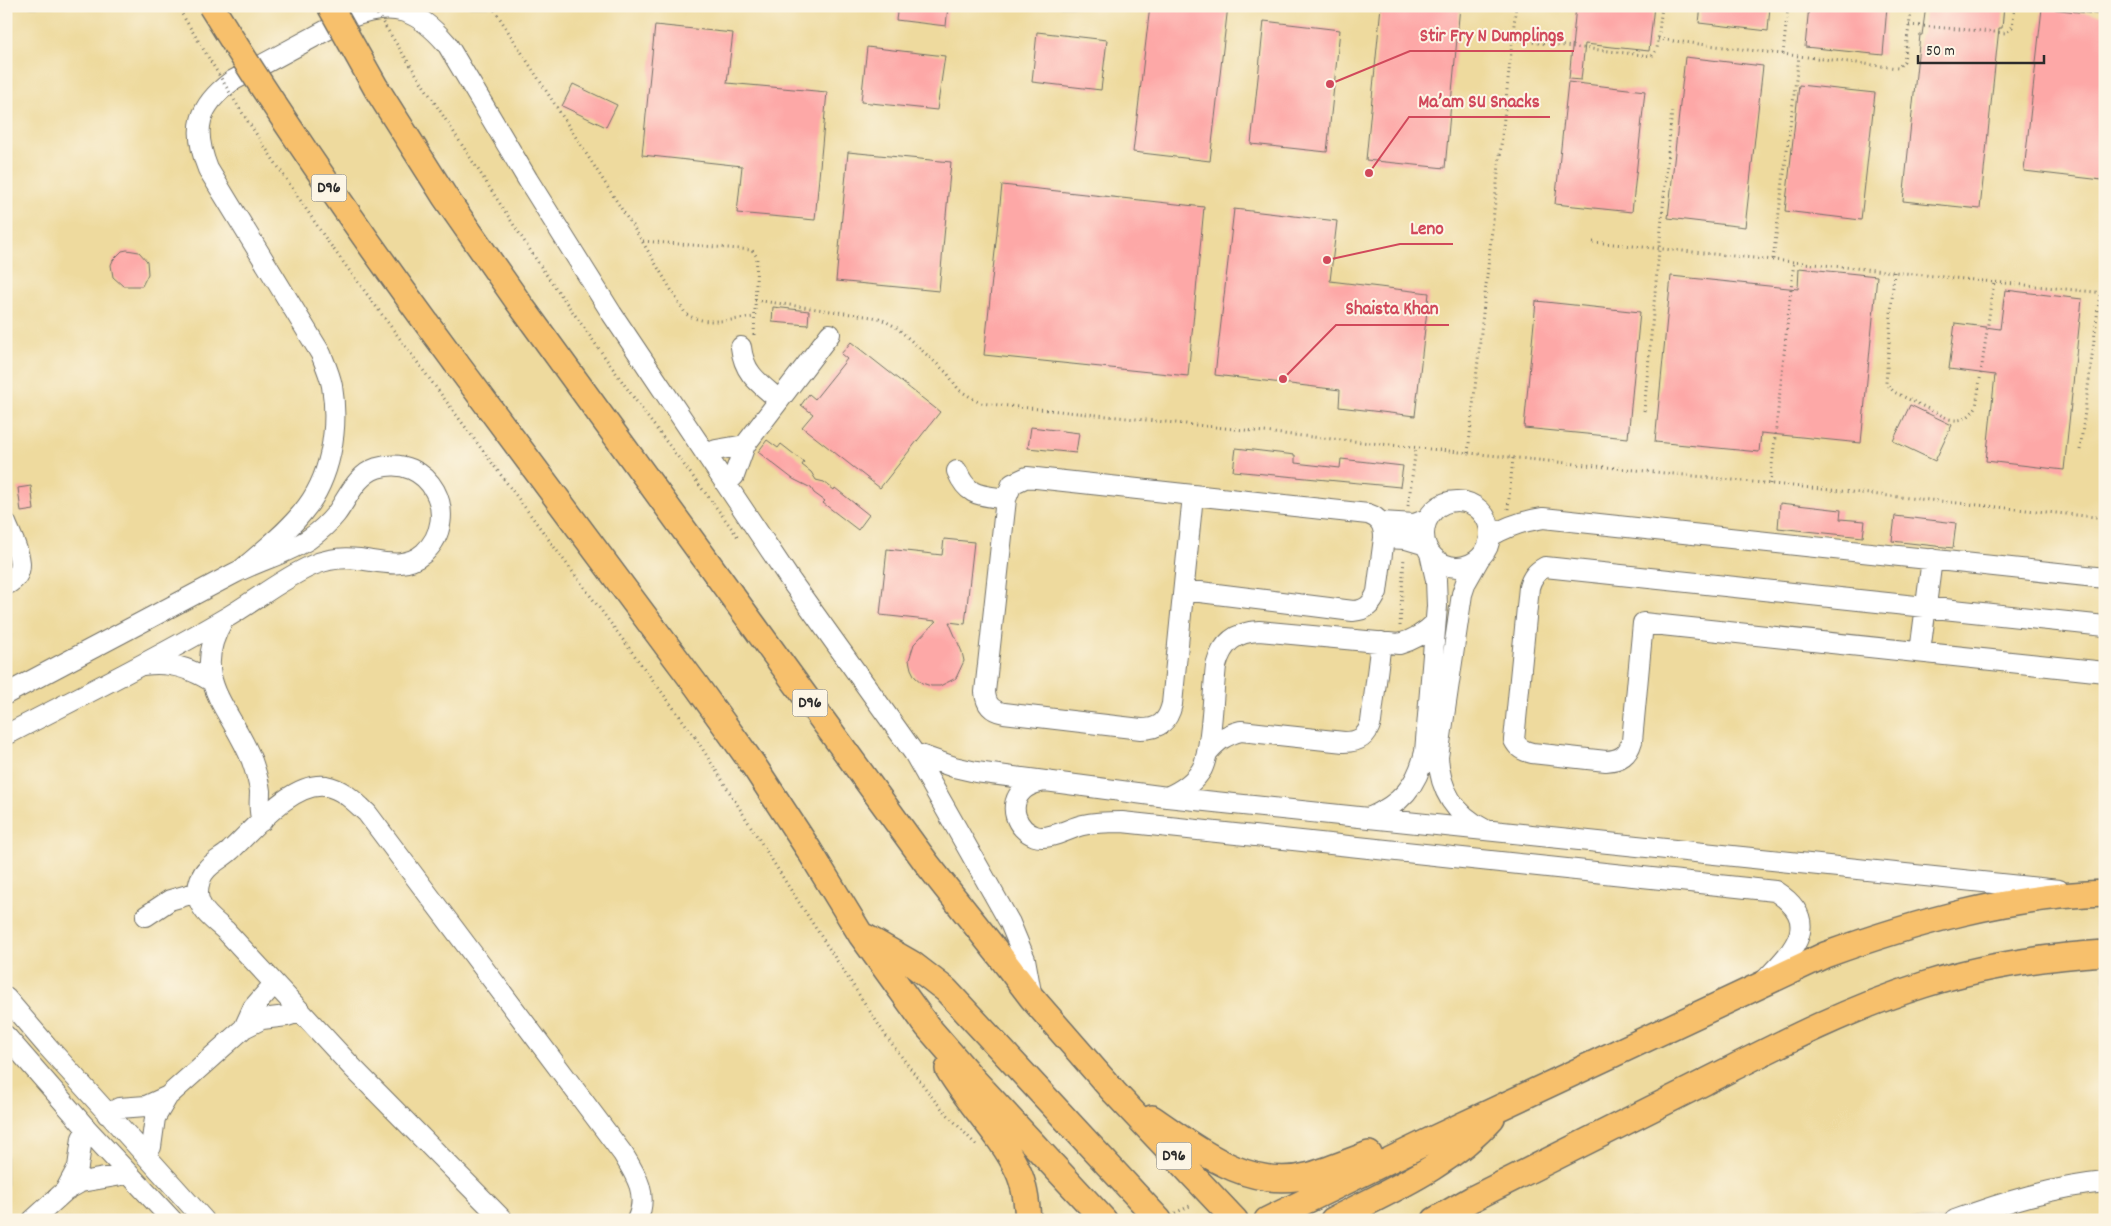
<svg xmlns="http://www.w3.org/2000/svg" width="2111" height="1226" font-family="Dekko,sans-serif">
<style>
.sand{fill:#eeda9e;stroke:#8c8264}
.building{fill:#fda8a7}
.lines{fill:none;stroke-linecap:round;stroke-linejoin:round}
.minor-casing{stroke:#716f66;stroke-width:22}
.major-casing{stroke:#716f66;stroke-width:28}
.path{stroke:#716f66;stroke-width:3;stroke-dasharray:1 4;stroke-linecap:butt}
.minor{stroke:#fff;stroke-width:20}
.major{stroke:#f7c06c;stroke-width:25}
.major-bridge-casing{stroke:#716f66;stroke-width:28;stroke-linecap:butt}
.path-bridge{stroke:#716f66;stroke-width:3;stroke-dasharray:1 4;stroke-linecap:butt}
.major-bridge{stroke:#f7c06c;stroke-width:25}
.labels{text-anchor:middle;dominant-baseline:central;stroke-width:4;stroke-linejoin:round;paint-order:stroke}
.shield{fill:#fcf5e5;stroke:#6a6863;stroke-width:1}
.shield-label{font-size:16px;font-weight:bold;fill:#2b2b2b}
.leader{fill:none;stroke:#d1495b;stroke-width:2}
.callout-dot{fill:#d1495b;stroke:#fcf5e5;stroke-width:2}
.callout-label{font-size:19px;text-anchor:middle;font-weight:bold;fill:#d1495b;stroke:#fcf5e5;stroke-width:4;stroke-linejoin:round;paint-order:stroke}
</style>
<rect width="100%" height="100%" fill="#fcf5e5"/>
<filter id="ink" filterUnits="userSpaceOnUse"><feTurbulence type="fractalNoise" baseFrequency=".02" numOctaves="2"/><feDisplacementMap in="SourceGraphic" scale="10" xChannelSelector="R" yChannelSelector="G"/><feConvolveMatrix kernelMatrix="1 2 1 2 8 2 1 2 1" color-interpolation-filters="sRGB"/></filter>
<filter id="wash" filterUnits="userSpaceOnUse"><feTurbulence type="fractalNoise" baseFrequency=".0096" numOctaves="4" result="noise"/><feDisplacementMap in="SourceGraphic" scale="20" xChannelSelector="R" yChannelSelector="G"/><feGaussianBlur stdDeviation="1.12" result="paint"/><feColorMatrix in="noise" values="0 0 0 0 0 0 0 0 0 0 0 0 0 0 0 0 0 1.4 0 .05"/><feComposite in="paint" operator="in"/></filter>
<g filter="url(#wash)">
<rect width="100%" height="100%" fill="#f4ecd3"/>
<path class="sand" d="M6 6H2105V1220H6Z"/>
<g id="blocks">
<path class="building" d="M898 6H948L946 26 896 20Z
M1150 6H1228L1210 161 1133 152Z
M1381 6H1460L1445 168 1366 160Z
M1576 6H1654L1649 51 1585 44 1581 80 1569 79Z
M1701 6H1770L1768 31 1699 23Z
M1809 6H1887L1883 55 1805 47Z
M1926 6H2004L2002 28H1999L1980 209 1903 201 1920 35H1922Z
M2042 8 2105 15V155L2102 180 2024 171Z
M1264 21 1340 30 1327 152 1251 144Z
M655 25 733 33 727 83 827 92 815 220 737 213 742 166 642 155Z
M1037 32 1107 40 1101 90 1032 82Z
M867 47 945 56 937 110 861 102Z
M1685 57 1763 66 1745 227 1668 218Z
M1568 82 1645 91 1632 212 1555 204Z
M573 84 617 105 606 127 562 106Z
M1799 85 1875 93 1861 220 1785 211Z
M848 152 951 162 939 291 836 281Z
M1002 185 1204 207 1188 376 984 355Z
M1234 209 1337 221 1330 281 1429 293 1415 416 1339 407 1340 390 1215 375Z
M127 250 139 252 147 261 148 274 142 286H123L113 277 111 265 113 260 122 251Z
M1799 268 1877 276 1861 443 1761 433 1759 452 1655 442 1671 276 1798 289Z
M2005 290 2082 299 2064 470 1986 461 1995 375 1949 369 1955 323 2000 329Z
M1536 301 1640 312 1628 438 1524 428Z
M773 307 809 311 808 325 772 322Z
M851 342 940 412 880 488 802 427 813 414 801 405 809 394 815 399 847 359 841 354Z
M1910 405 1952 425 1935 461 1893 441Z
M1031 427 1079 433 1076 453 1028 448Z
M767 440 778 448 781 444 804 462 802 465 811 472 816 480 824 482 834 490 835 488 869 515 858 530 823 503 825 501 814 493 811 488 793 479 758 452Z
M1236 448 1295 455V463L1340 468 1341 459 1403 466 1400 487 1233 471Z
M31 486 34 510 21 512 18 488Z
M1780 503 1841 510 1840 519 1865 521 1863 537 1778 528Z
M1895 516 1956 523 1953 548 1892 541Z
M944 539 974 542 965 624 949 622 962 652 964 661 956 678 940 686H931L922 683 915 677 911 669 909 660 914 644 936 621 880 615 887 549 942 555Z"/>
</g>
</g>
<g filter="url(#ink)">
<use href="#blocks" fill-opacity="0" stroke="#716f66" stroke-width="1"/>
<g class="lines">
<g class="minor-casing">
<path id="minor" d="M741 347C744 374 759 383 779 400
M707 455 716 450 745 445
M957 471C968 497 980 495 1006 499
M1027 477 1193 495 1172 704C1168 722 1159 729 1141 729L1004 713C992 711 986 705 985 692L1006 499 1012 484Z
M727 483 734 476 745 445 830 334
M1424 534a33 33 0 1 1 66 0a33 33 0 1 1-66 0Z
M1381 522 1415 524 1427 519
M6 523C14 544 33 571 6 585
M1491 536C1508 526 1523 521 1543 518L2105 578
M1384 538 1406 539 1426 545
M1479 559 1466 582 1462 594 1438 757C1440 790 1454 814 1484 829
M241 570C262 552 284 535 302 513 331 479 339 429 332 386 330 375 325 364 321 354L208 169C192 129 198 106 232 81L349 18C393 1 417 9 447 44L528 180 612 314 791 581 914 753 1010 923 1025 959 1032 998
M1184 590 1353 611C1366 610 1372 605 1377 592L1384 538C1384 525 1380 518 1368 514L1193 495
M223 620C188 680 231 707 252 761 255 770 259 781 260 791 260 802 258 810 262 821
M2105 626 1545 567C1536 572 1532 577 1529 587L1514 740C1518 748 1523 751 1532 753L1606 761C1621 760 1628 755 1632 741L1643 623 2105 672
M1920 652 1932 559
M144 665C169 661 190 668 211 681
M6 694C82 654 157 614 233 574 257 561 286 554 309 539 319 532 328 524 336 514 348 498 356 475 377 468 429 452 463 516 424 553 405 570 382 562 359 559 344 557 327 559 313 565 281 579 254 602 224 619 153 661 79 697 6 735
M914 753 954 767 976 772 1167 797 2059 890
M1207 753C1217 741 1225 735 1241 731L1344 742C1359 742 1367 737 1371 722L1381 642
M1044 781C1036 783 1029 784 1023 790 1007 805 1016 829 1035 836 1049 841 1069 828 1083 825 1096 822 1109 822 1122 822L1775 891C1823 922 1794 950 1765 980
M1167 797C1181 791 1194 783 1202 769 1212 749 1213 690 1216 666 1222 643 1235 632 1259 631L1399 644C1414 640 1424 634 1435 623
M1369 818C1401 804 1417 786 1425 752L1437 606 1436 580 1430 553
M146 916 170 900 198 892
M6 998 47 1046 204 1220
M244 1028 253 1008 274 984
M6 1036 87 1129 172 1220
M107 1114 119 1108 146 1106 168 1096
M145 1155 151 1147 155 1118 168 1096 244 1028 262 1019 287 1016 299 1012
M65 1191 78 1167 82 1138 87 1129
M33 1220 65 1191 81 1182 128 1174
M503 1220 352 1067 226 931C215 921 198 910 198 893 198 884 201 875 207 869 214 861 224 857 231 850 254 829 292 781 326 786 343 789 355 802 367 813L623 1154C636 1175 649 1195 637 1220
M1955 1220C2004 1202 2053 1187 2105 1182"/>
</g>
<g class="major-casing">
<path id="major" d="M519 303 928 865 1000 956 1032 998 1114 1092 1235 1220
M456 363 696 685 754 766 809 850 861 935 927 1026 973 1079 1104 1220
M866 937 911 963 946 990 1159 1220
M948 1069C969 1105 1001 1134 1018 1171 1025 1186 1027 1203 1028 1220
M1152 1118C1199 1150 1250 1192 1311 1175 1331 1169 1350 1161 1369 1154
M1267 1220 1437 1137 1825 955C1916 922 2008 896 2105 893
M1333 1220C1389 1191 1449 1167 1492 1118
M1435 1220 1472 1199C1550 1160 1627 1121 1705 1082 1776 1046 1847 1009 1923 985 1981 966 2043 957 2105 953"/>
</g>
<path class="path" d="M492 6 642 241 685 313C703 327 733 319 755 317
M1909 25 2006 33 2012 27 2015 6
M1658 39 1898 68 1904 61 1912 6
M1513 40 1652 56 1657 49 1662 6
M1783 54 1788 6
M643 241 752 250 757 257 754 335
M1593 242 2105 293
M1773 259 1799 56
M1894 272 1886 383 1894 392 1949 419C1962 422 1969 418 1976 407L1994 282
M755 300 879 318 896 327 947 373 959 390 980 403 2105 518
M1644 411 1672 110
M2080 450 2100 293
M1468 453 1516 6
M1770 484 1794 261
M713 503 738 537
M1408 506 1416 448
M1508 509 1513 458
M1400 626 1404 557
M695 737 787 884 886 1036 935 1101 976 1145
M1175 1213 1192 1205"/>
<use href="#minor" class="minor"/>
<use href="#major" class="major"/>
<g class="major-bridge-casing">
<path id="major-bridge" d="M211 6C287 129 370 247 456 363
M330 6 376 88 445 197 519 303"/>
</g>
<path class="path-bridge" d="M177 6 241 111 326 239 695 737
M372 6 543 270 646 415 713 503"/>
<use href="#major-bridge" class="major-bridge"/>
</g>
</g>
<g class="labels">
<g class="shield">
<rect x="311.5" y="174.5" width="35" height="27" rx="4"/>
<rect x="792.5" y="689.5" width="35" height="27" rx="4"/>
<rect x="1156.5" y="1142.5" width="35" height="27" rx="4"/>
</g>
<g class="shield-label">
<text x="329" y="188">D96</text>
<text x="810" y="703">D96</text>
<text x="1174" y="1156">D96</text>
</g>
</g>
<path class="leader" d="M1330 84L1410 51H1574M1369 173L1409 117H1550M1327 260L1400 244H1453M1283 379L1336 325H1449"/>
<g class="callout-dot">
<circle cx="1330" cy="84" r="5"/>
<circle cx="1369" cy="173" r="5"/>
<circle cx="1327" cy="260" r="5"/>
<circle cx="1283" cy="379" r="5"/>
</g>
<g class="callout-label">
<text x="1492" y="41">Stir Fry N Dumplings</text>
<text x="1479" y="107">Ma’am SU Snacks</text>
<text x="1427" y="234">Leno</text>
<text x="1392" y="314">Shaista Khan</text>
</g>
<rect width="2111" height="1226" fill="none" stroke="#fcf5e5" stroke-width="25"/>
<path d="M1918 55v8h126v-8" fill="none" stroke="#2b2b2b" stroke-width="2.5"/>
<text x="1926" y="55" font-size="15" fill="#2b2b2b" stroke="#fcf5e5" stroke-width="4" paint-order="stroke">50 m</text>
</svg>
